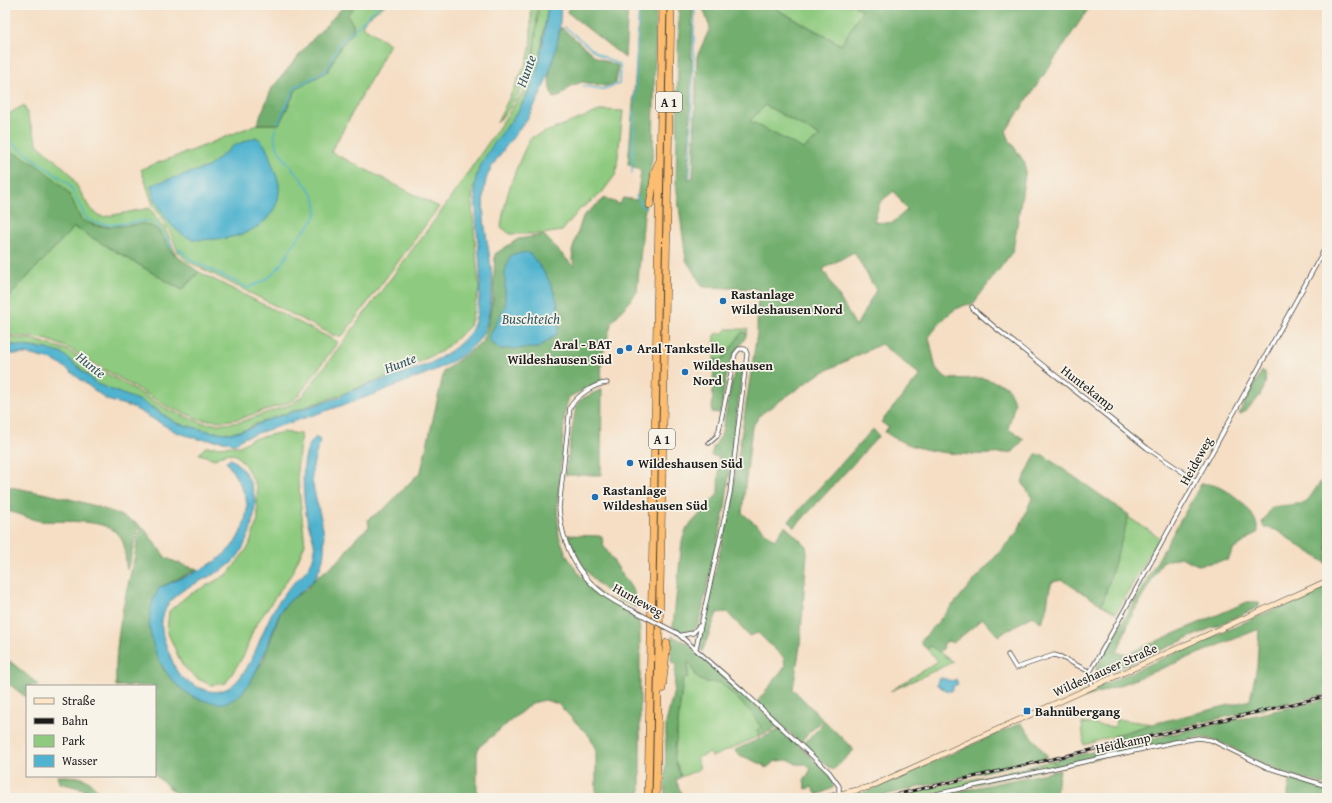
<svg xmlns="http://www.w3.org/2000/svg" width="1332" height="803" font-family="'Gentium Book Plus',serif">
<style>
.green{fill:#8eca7f;stroke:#55734e;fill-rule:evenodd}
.forest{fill:#72ae6e;stroke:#476545;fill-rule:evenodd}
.water{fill:#50b3cf;stroke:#366876}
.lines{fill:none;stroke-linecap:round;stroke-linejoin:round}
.stream{stroke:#50b3cf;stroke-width:1.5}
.street-casing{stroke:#3d3935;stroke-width:5}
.secondary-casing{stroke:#3d3935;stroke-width:6}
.highway-casing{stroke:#3d3935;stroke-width:8}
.street{stroke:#fff;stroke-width:3.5}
.secondary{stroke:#fee5c5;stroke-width:5}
.highway{stroke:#fcbd6f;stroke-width:7}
.rail-casing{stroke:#1c1c1c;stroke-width:3}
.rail{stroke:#f7f3e8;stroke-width:1.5;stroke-dasharray:4.5;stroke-linecap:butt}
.street-bridge-casing{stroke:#3d3935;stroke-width:5;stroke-linecap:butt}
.street-bridge{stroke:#fff;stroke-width:3.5}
.poi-dot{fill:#1f6fb2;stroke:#f7f3e8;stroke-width:1.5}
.labels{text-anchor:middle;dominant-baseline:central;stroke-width:3.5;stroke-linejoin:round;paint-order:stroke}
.shield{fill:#f7f3e8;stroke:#5e5c59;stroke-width:1}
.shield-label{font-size:12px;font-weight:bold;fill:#1c1c1c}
.poi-label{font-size:13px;font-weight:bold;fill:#1c1c1c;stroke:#f7f3e8;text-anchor:start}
.street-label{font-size:13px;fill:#1c1c1c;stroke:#f7f3e8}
.water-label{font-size:14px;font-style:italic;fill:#315864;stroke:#f7f3e8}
</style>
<rect width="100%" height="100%" fill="#f7f3e8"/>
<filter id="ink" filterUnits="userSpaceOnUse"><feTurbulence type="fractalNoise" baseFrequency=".025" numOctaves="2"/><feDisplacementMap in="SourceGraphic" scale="8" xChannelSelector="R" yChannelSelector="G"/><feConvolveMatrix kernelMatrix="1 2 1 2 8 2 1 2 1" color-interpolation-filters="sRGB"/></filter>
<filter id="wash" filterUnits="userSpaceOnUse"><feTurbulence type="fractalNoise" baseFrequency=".012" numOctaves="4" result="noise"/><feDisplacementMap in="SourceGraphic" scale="16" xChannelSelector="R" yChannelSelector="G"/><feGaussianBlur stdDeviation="0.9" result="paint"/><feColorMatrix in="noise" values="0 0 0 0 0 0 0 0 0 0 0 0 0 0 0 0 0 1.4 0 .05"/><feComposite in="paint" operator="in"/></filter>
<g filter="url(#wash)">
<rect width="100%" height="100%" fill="#f5dec4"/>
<path class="green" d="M357 5H385L366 19 362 26 390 44 331 152 439 207 344 334 340 336 333 335 187 261 178 252 171 234 153 205 141 169 196 149 257 124H279L297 88 328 71 341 46 353 32V24L347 15ZM208 167 153 194 151 186Z
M531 5H537C536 55 531 85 497 123L527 61 531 46Z
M539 5H548L537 74 518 111 477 173 475 187 473 188 472 204 479 289 470 326 442 351 394 374 340 395 253 425 248 429 232 433 212 432 176 423 154 408 97 384 78 366 47 349 5 344V338L32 339 67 350 169 410 202 423 224 424 240 422 292 404 303 395 443 209 523 92 533 67Z
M769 5H854L862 11 842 45Z
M24 105 38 145 69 172 89 207 98 215 103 217 150 208 168 234 176 255 144 224C122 226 102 230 81 220L69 194 10 152H5V116Z
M765 105 820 136 803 149 750 121Z
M602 110 623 111 616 174 601 194 580 209 562 231 542 234H510L501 227C505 195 516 167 530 138Z
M74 227 182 290 199 272 338 342 299 395 290 402 239 419 224 421 202 420 170 408 68 348 48 340 33 337 5 336V301Z
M727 329H748L747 333H742L723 359 714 360 715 334 724 333Z
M283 432 301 434 297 471 305 544 292 573 254 628 244 655 226 683 211 685 198 679 182 665 167 631 169 611 187 596 228 574 249 546 258 519 257 487 245 465 236 455 226 453 215 459 199 454 205 447 240 446 252 439Z
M1128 517 1159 537 1116 613 1102 605Z
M931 646 953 662 889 692 938 661 927 649Z
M688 662C694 667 693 670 696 676 701 684 713 682 721 683L751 712 761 727 757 730 759 736 712 757 710 753 697 758 700 769 681 777 674 757 683 679 688 678Z
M1116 719 1152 724 1084 745 1082 723 1115 727Z
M1052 761 1057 767 910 798H888Z"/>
<path class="forest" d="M345 5H357L347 15 353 24V32L341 46 328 71 297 88 279 124H257L272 88 311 41Z
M571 5H628L625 58 567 12Z
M639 5H656L653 151 644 216 637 292 612 322 602 357 601 381 569 397 565 411 557 508 559 536 567 556 582 578 606 599 638 617 640 631V798H596V751L590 737 558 704 545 700 532 703 479 747 477 753V798H181L155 775V686H116C114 643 124 601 134 559 137 547 135 538 143 527L166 558 186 566 198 569 159 588 150 627 153 644 164 670 194 698 241 693 263 661 280 613 291 599 306 590 315 579 340 559 355 539 369 527 368 519 384 509 421 471 444 371 482 342 487 328 493 298 495 254 518 239 544 235 574 267 572 251 583 216 605 198 619 204 623 198 637 200 641 171 628 164 635 80Z
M679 5H693L688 179 693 178 697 56 710 28 702 5H713L717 8 728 5H769L841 45 862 11 854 5H1091L1006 131 1010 141 1025 163V175L1013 251 973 304C952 305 941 322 929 337L936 369 948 379 983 378 1007 386 1015 403 1008 429 1024 439 1013 452C975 457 917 456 885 432L888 427 881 422 920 375 881 344 819 374 761 414 752 427 742 513 775 540 785 526 806 546 807 553 800 646 793 689 823 720C815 728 807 733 800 743L757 702 785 667 784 658 758 633 749 636 727 612 717 613 702 652 700 650V635L730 509 757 333 758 289 703 287 686 260 676 183ZM765 105 820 136 803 149 750 121ZM894 191 907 210 892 223 874 222 880 202ZM854 252 876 290 856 326 823 269Z
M561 27 596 57 618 66 616 83 605 86 582 82 569 87 561 96 554 98C542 82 556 45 561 27Z
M5 152C21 150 60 181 69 194 74 201 77 212 81 220L97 226 106 227 144 224 151 226 157 229 173 253 199 272 182 290 74 227 5 301Z
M742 332 747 333C743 345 737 347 732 357 725 374 724 395 720 413L712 412 714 360 723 359Z
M735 368 742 372 725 508 699 623 694 630 681 632 673 627 682 541 687 528 718 494 719 457 711 456 713 448 721 436Z
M1262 371 1265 372C1269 390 1254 404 1241 414L1239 413Z
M602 389 601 475H565L576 405 583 398Z
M873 429 879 436 794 528 789 521Z
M1036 454 1043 455 1129 515 1102 605 1062 580 1052 582C1046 596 1050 608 1041 622L1032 616 998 636 983 619 953 643 948 641 944 643 943 649 939 652 931 646 927 649 921 644V641L1018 531 1032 498 1022 482Z
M1321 481 1327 486V564L1276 530 1264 527 1262 523 1272 507 1306 503Z
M1201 484C1223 481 1258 510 1258 532L1233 550 1228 560 1198 565 1180 557 1162 562 1131 617 1117 652 1125 655 1247 602H1259V607L1100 677 1096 669Z
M5 486C51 495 100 502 141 526 132 540 133 555 127 570 124 559 127 548 121 538 107 516 62 523 40 521 28 519 17 512 5 511Z
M568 535 602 536 603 545 634 592 637 608C600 593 582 571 568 535Z
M1327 586V694L1115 742 1114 736 1152 724 1250 700 1257 666 1259 629 1116 687 1083 698 1082 694Z
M672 636 689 644 702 657 780 727 759 736 757 730 761 727 751 712 721 683C713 682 701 684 696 676 693 670 694 667 688 662V678L683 679 674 757 681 777 676 780 683 798H665L666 723 674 690 676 663 671 662Z
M5 657 40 686H27V698L5 681Z
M1327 699V785C1307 779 1284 774 1266 765 1243 754 1224 740 1198 737L1057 767 1052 761Z
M824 720 854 750 833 770 802 745 820 727Z
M1021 723 1048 757 872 798H836L865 792Z
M781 729 828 773 834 780 833 788 817 795 812 787 806 789 804 781 811 769 805 764H796L790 760 776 761 766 768 764 765 737 754 735 750Z
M1060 770 1055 798H926Z
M57 776C82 776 89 776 103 798H86L84 789 59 783Z
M1291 777 1327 788V798H1287Z"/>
<path class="water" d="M548 5H561C560 16 560 28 558 39 553 66 542 95 527 119 516 135 491 162 486 180 476 220 497 261 491 300 489 313 487 331 478 341 456 366 425 373 395 386 345 406 294 421 243 438L236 444 224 441 198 439 176 432 132 407 107 400 63 366 52 360 27 354H5V344L47 349 63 354 97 384 143 402 176 423 212 432 232 433 248 429 264 421 340 397 345 393 429 364C443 356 458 348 468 335 475 327 476 317 478 307 484 271 476 243 476 208 475 196 473 182 478 172 486 150 505 131 518 111 540 77 543 44 548 5Z
M256 137C267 143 269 156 273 167 275 173 278 179 279 184 282 220 247 238 216 239 209 239 199 241 192 239 171 232 155 206 151 185L208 167 233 146Z
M528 252C544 269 556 289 559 312 561 319 558 328 557 334L538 348 499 349 488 339 505 306V271L511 255Z
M316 437 320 440C317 452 311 467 312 479 316 508 332 539 320 568 310 593 289 594 279 615 269 638 255 693 228 702 220 705 210 702 202 700 167 690 141 639 152 604 153 599 157 593 159 588 191 573 231 563 243 526 245 520 248 511 247 505 245 488 234 475 226 461L231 459C245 468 254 485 255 502 255 513 253 522 250 532 245 544 240 557 229 565 209 581 173 586 164 613 157 631 168 649 174 665 178 677 188 682 198 687 241 709 256 645 269 619 273 609 279 601 285 593 294 580 311 571 314 555 317 543 309 530 307 519 303 499 298 451 316 437Z
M942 678 952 681 956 679 958 684 952 687 954 689 952 691H947L937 685 938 679Z"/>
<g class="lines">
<path class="stream" d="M565 27 598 54 620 65 619 84 603 89 583 86
M278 123 295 87 326 71 339 44 380 5
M5 138 69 184 86 218C104 231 131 220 152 221L159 227 172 248
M632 173 639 5
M690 177 695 5
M636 196 644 209
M179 249 191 260 248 288C255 285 263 282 269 277 280 269 289 252 296 240 302 231 313 225 316 214 324 185 264 158 276 127"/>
</g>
</g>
<g filter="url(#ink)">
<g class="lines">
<g class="street-casing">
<path id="street" d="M972 307 973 309 997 329 1147 448 1196 481
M607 383C593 384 577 396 570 407L559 508C563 556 587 591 632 610
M677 633 743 691 829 772 839 786V793
M682 635 693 633 699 626
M696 648 730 493 747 354 745 349H739L735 354 719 430 717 436 709 443
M1008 655 1016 668 1054 655 1061 657 1090 672
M1093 687 1090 679V672L1327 245
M918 798 1175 742 1198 738 1211 740 1266 767 1327 786"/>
</g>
<g class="secondary-casing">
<path id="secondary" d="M823 798 870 787 1327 581"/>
</g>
<g class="highway-casing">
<path id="highway" d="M650 205 655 171 659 162
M662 689 667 643
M648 798 663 5
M656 798 671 5"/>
</g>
<use href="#street" class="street"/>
<use href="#secondary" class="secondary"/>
<use href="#highway" class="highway"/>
<g class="rail-casing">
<path id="rail" d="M881 798 1327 696"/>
</g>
<use href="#rail" class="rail"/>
<g class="street-bridge-casing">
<path id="street-bridge" d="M632 610 677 633"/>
</g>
<use href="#street-bridge" class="street-bridge"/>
</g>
</g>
<g class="poi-dot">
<circle cx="723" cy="301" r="4"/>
<circle cx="629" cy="348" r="4"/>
<circle cx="620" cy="351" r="4"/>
<circle cx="685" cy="372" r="4"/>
<circle cx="630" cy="463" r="4"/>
<circle cx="595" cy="497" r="4"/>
<rect x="1023" y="707" width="8" height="8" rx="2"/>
</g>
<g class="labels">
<g class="shield">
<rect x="656" y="92" width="26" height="20" rx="3"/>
<rect x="649" y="429" width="26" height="20" rx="3"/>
</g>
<g class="shield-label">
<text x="669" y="102">A 1</text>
<text x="662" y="439">A 1</text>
</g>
<g class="poi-label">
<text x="731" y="294">Rastanlage<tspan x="731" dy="15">Wildeshausen Nord</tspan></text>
<text x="612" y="344" text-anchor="end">Aral - BAT<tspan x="612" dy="15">Wildeshausen Süd</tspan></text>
<text x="637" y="348">Aral Tankstelle</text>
<text x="693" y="365">Wildeshausen<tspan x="693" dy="15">Nord</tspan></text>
<text x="638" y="463">Wildeshausen Süd</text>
<text x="603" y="490">Rastanlage<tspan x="603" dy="15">Wildeshausen Süd</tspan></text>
<text x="1035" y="711">Bahnübergang</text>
</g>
<g class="street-label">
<text transform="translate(1088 388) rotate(38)">Huntekamp</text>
<text transform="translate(1196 461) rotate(-61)">Heideweg</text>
<text transform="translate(638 600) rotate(29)">Hunteweg</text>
<text transform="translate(1105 670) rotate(-24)">Wildeshauser Straße</text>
<text transform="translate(1123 743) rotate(-12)">Heidkamp</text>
</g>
<g class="water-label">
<text transform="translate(526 71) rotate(-70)">Hunte</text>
<text x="531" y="319">Buschteich</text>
<text transform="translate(400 363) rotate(-21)">Hunte</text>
<text transform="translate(91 365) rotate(38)">Hunte</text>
</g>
</g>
<rect width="1332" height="803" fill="none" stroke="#f7f3e8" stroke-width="20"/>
<rect x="26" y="685" width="130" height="92" fill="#f7f3e8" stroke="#9f9d96"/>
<rect x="34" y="698" width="20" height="6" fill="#fee5c5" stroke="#9f9d96"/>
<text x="62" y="705" font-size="12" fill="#1c1c1c">Straße</text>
<rect x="34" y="718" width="20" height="6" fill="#1c1c1c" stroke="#9f9d96"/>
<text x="62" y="725" font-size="12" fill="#1c1c1c">Bahn</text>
<rect x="34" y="735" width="20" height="12" fill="#8eca7f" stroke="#9f9d96"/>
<text x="62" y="745" font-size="12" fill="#1c1c1c">Park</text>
<rect x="34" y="755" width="20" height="12" fill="#50b3cf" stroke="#9f9d96"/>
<text x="62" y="765" font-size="12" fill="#1c1c1c">Wasser</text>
</svg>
